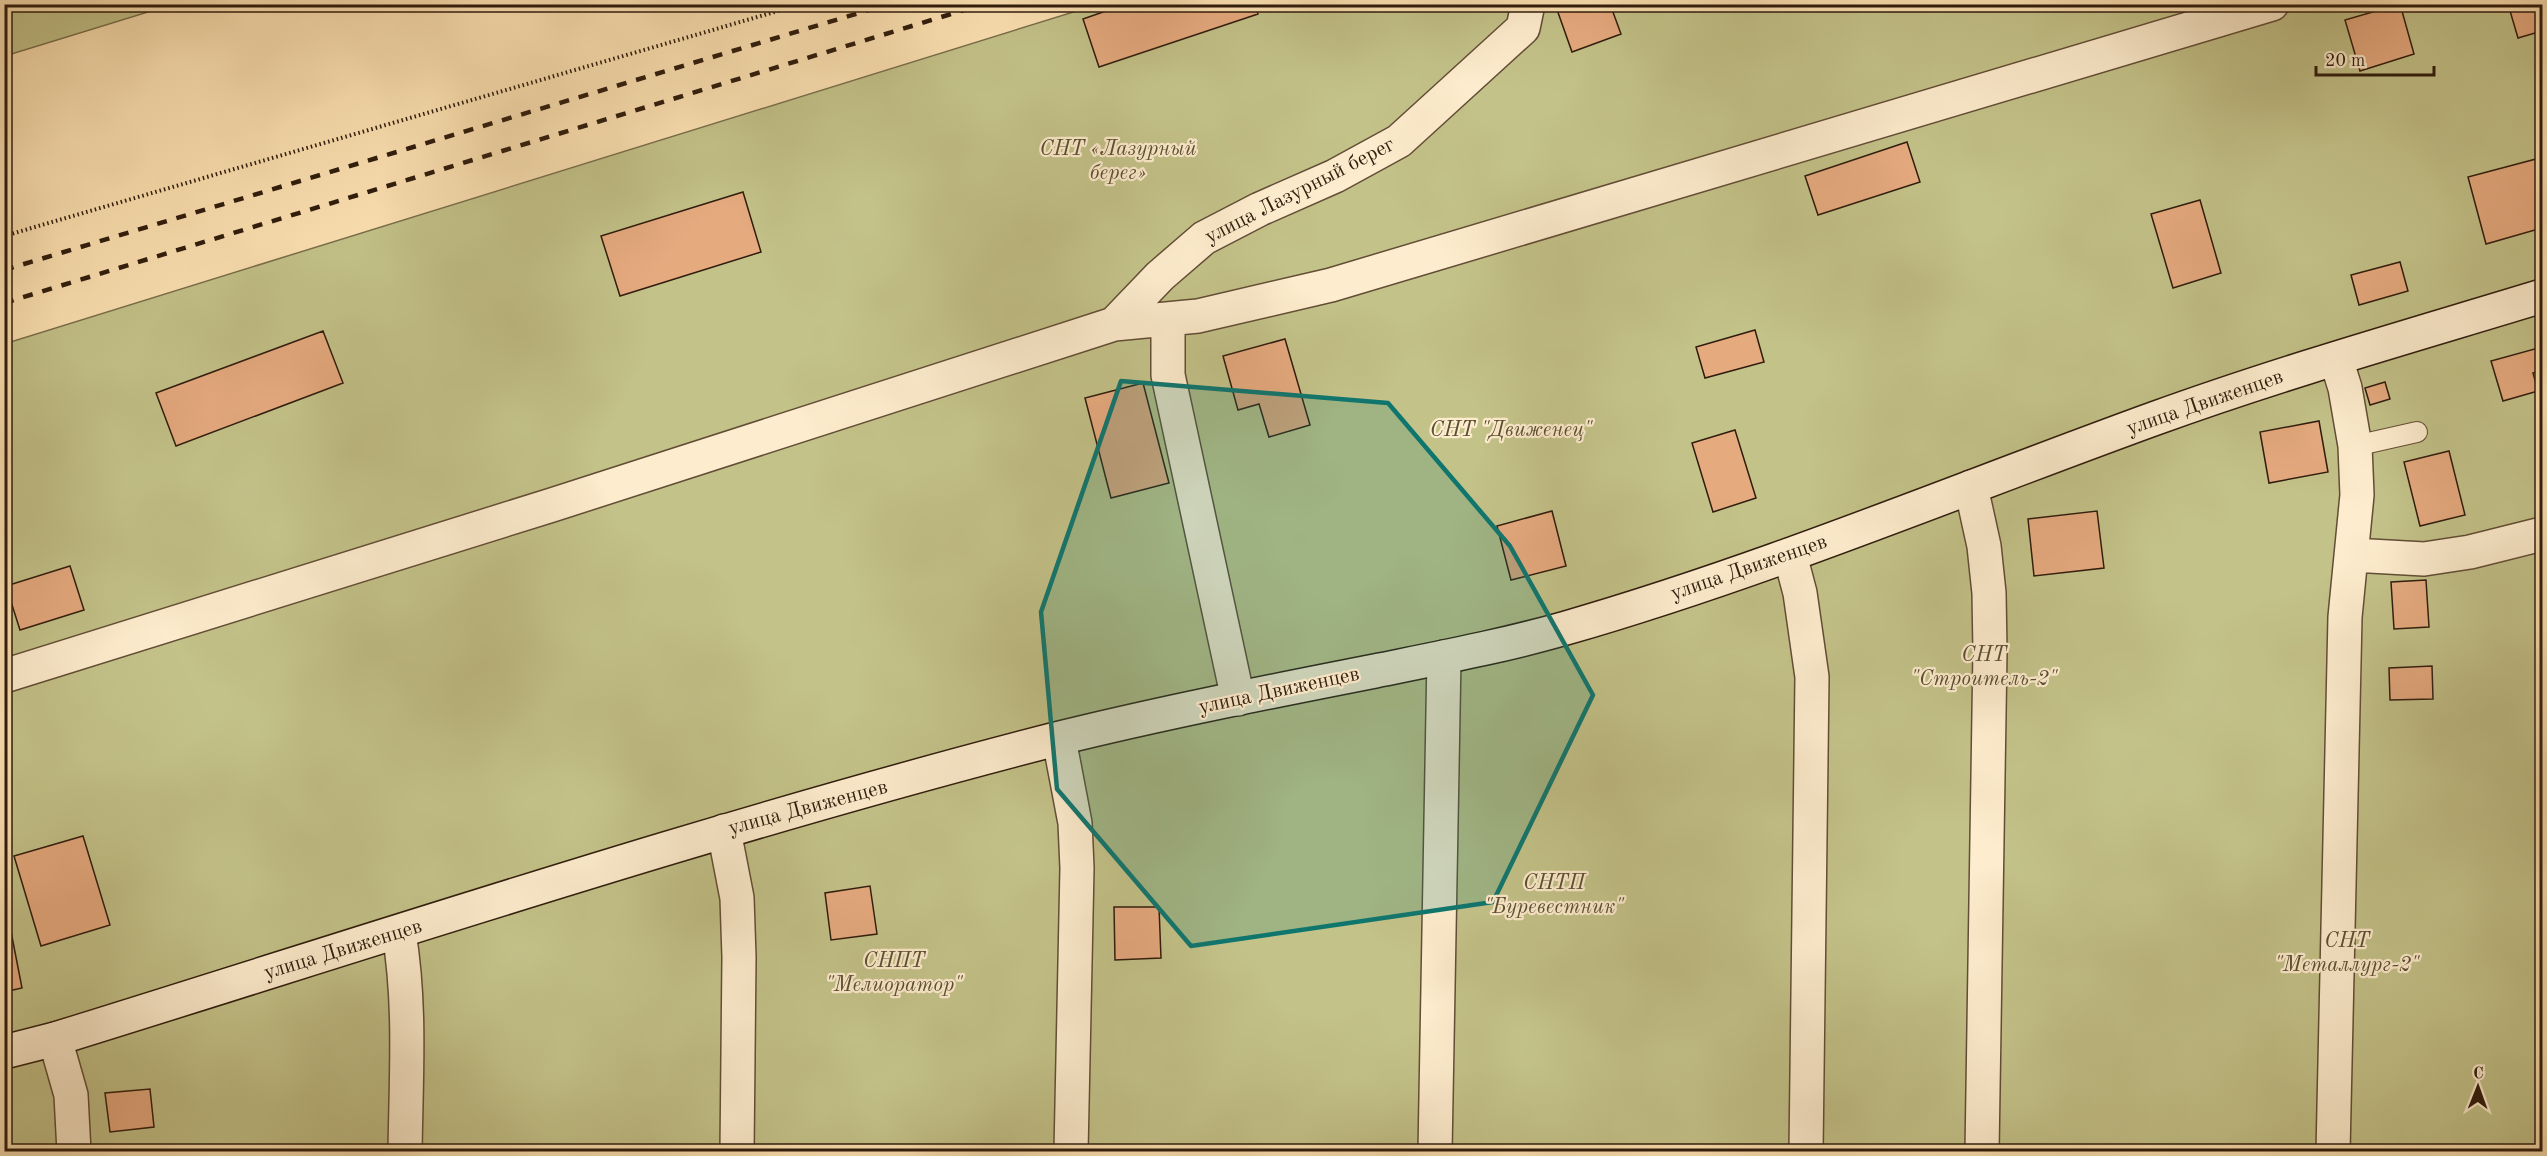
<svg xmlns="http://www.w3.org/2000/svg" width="2547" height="1156" font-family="'Old Standard TT',serif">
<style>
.green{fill:#c3c289;stroke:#796f4b;stroke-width:1.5}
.building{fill:#e6aa7f;stroke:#2f1c0d;stroke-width:1.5}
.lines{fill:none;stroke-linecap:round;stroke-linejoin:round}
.lane-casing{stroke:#624d36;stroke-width:22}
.street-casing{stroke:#624d36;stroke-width:36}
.secondary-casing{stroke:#2f1c0d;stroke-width:36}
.path{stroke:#2f1c0d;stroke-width:4;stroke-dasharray:1.5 3;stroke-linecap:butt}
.lane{stroke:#fdeccd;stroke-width:20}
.street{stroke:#fdeccd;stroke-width:33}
.secondary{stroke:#fdeccd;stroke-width:33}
.rail{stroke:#2f1c0d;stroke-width:4.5;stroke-dasharray:10 10;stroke-linecap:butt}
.marked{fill:#0f766e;fill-opacity:0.2;stroke:#0f766e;stroke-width:4.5;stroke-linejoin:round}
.labels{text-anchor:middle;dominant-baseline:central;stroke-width:4.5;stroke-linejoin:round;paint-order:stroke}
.park-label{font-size:21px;font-style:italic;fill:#5b4e32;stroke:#fdeccd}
.street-label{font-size:21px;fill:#2f1c0d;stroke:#fdeccd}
</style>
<rect width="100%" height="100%" fill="#fce1b2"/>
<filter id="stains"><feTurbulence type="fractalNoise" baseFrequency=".00333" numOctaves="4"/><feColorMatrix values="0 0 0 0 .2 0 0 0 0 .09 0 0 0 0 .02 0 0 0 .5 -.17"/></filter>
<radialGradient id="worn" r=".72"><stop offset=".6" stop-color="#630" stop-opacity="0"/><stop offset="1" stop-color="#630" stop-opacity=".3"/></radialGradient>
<path class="green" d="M5 4H170L171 5 5 56Z
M1096 5H2542V1151H5L4 344Z"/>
<path class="building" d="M1126 4H1254L1258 14 1099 67 1083 19Z
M1555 4H1610L1621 34 1572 52Z
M2400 4 2414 54 2360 71 2345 20Z
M2508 4H2542V31L2518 38Z
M1907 142 1920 182 1818 215 1805 176Z
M2536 159 2542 182V228L2486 244 2468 177Z
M743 192 761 252 620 296 601 236Z
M2200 200 2221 273 2173 288 2151 214Z
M2400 262 2408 291 2359 305 2351 275Z
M1755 330 1764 362 1705 378 1696 347Z
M323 331 343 383 176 446 156 393Z
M1285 339 1310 425 1269 437 1259 404 1238 410 1223 356Z
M2542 347V370L2533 373 2538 391 2503 401 2491 361Z
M2385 382 2390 399 2370 405 2365 388Z
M1143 383 1169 483 1111 498 1085 398Z
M2319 421 2328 472 2269 483 2260 432Z
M1735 430 1756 498 1713 512 1692 443Z
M2449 451 2465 515 2420 526 2404 462Z
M1552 511 1566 566 1511 580 1497 526Z
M2097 511 2104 568 2034 576 2028 519Z
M70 566 84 610 20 630 6 586Z
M2426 580 2429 627 2394 629 2391 582Z
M2432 666 2433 699 2390 700 2389 668Z
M83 836 110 925 41 946 14 856Z
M870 886 877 934 831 940 825 893Z
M1114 907H1159L1161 958 1115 960Z
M7 911 22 988 4 992V912Z
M150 1089 154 1127 110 1132 105 1093Z"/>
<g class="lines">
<g class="lane-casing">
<path id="lane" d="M2355 446 2417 432"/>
</g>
<g class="street-casing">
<path id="street" d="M1168 320V375L1238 699
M1114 324 1160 276 1204 238 1260 209 1335 176 1399 141 1523 28 1528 4
M1971 487 1984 546 1989 593 1990 651 1982 1152
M1790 555 1800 593 1812 677 1806 1152
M2352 555 2424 559 2470 552 2542 534
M4 676 552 505 1114 324 1198 316 1331 285 2272 4
M1059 739 1075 823 1077 868 1071 1152
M724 831 737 898 739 957 737 1152
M399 933C411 1005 406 1078 405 1152
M55 1039 71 1095 74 1152
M1435 1152 1444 657
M2333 1152 2345 617 2357 495 2355 446 2345 388 2336 359"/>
</g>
<g class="secondary-casing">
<path id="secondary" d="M4 1052 55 1039C387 936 718 826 1056 739 1161 713 1268 692 1375 671 1439 658 1503 646 1566 628 1767 570 1960 489 2156 418 2283 372 2414 335 2542 296"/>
</g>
<path class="path" d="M4 236 802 4"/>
<use href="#lane" class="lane"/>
<use href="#street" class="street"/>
<use href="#secondary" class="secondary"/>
<path class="rail" d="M4 270 889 4
M4 303 984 4"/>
</g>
<path class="marked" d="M1121 381 1388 403 1510 546 1593 695 1493 902 1191 946 1057 789 1041 612Z"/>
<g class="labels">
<g class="park-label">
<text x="1118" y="149">СНТ «Лазурный<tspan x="1118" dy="24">берег»</tspan></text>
<text x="1511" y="430">СНТ "Движенец"</text>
<text x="1984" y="655">СНТ<tspan x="1984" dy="24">"Строитель-2"</tspan></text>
<text x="1554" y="883">СНТП<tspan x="1554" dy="24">"Буревестник"</tspan></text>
<text x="2347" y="941">СНТ<tspan x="2347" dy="24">"Металлург-2"</tspan></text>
<text x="894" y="961">СНПТ<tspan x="894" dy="24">"Мелиоратор"</tspan></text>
</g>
<g class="street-label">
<text transform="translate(1300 191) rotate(-27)">улица Лазурный берег</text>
<text transform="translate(2205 403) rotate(-19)">улица Движенцев</text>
<text transform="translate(1749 568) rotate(-19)">улица Движенцев</text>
<text transform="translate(1279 691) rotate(-12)">улица Движенцев</text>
<text transform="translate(808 808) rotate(-15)">улица Движенцев</text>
<text transform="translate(343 950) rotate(-17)">улица Движенцев</text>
</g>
</g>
<rect width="2547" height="1156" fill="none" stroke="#fce1b2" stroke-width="24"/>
<rect x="6" y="6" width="2535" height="1144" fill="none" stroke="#2f1c0d" stroke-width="3"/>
<rect x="12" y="12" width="2523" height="1132" fill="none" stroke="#2f1c0d" stroke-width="1.5"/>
<g transform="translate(2478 1087) rotate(1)" stroke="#fdeccd" stroke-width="4.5" paint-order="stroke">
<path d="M0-4.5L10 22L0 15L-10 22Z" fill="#2f1c0d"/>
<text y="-9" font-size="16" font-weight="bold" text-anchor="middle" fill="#2f1c0d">С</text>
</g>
<path d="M2316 66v9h118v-9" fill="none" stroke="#2f1c0d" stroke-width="3"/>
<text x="2325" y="66" font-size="18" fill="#2f1c0d" stroke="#fdeccd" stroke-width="4.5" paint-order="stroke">20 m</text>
<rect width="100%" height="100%" filter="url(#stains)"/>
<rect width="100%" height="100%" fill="url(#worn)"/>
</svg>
